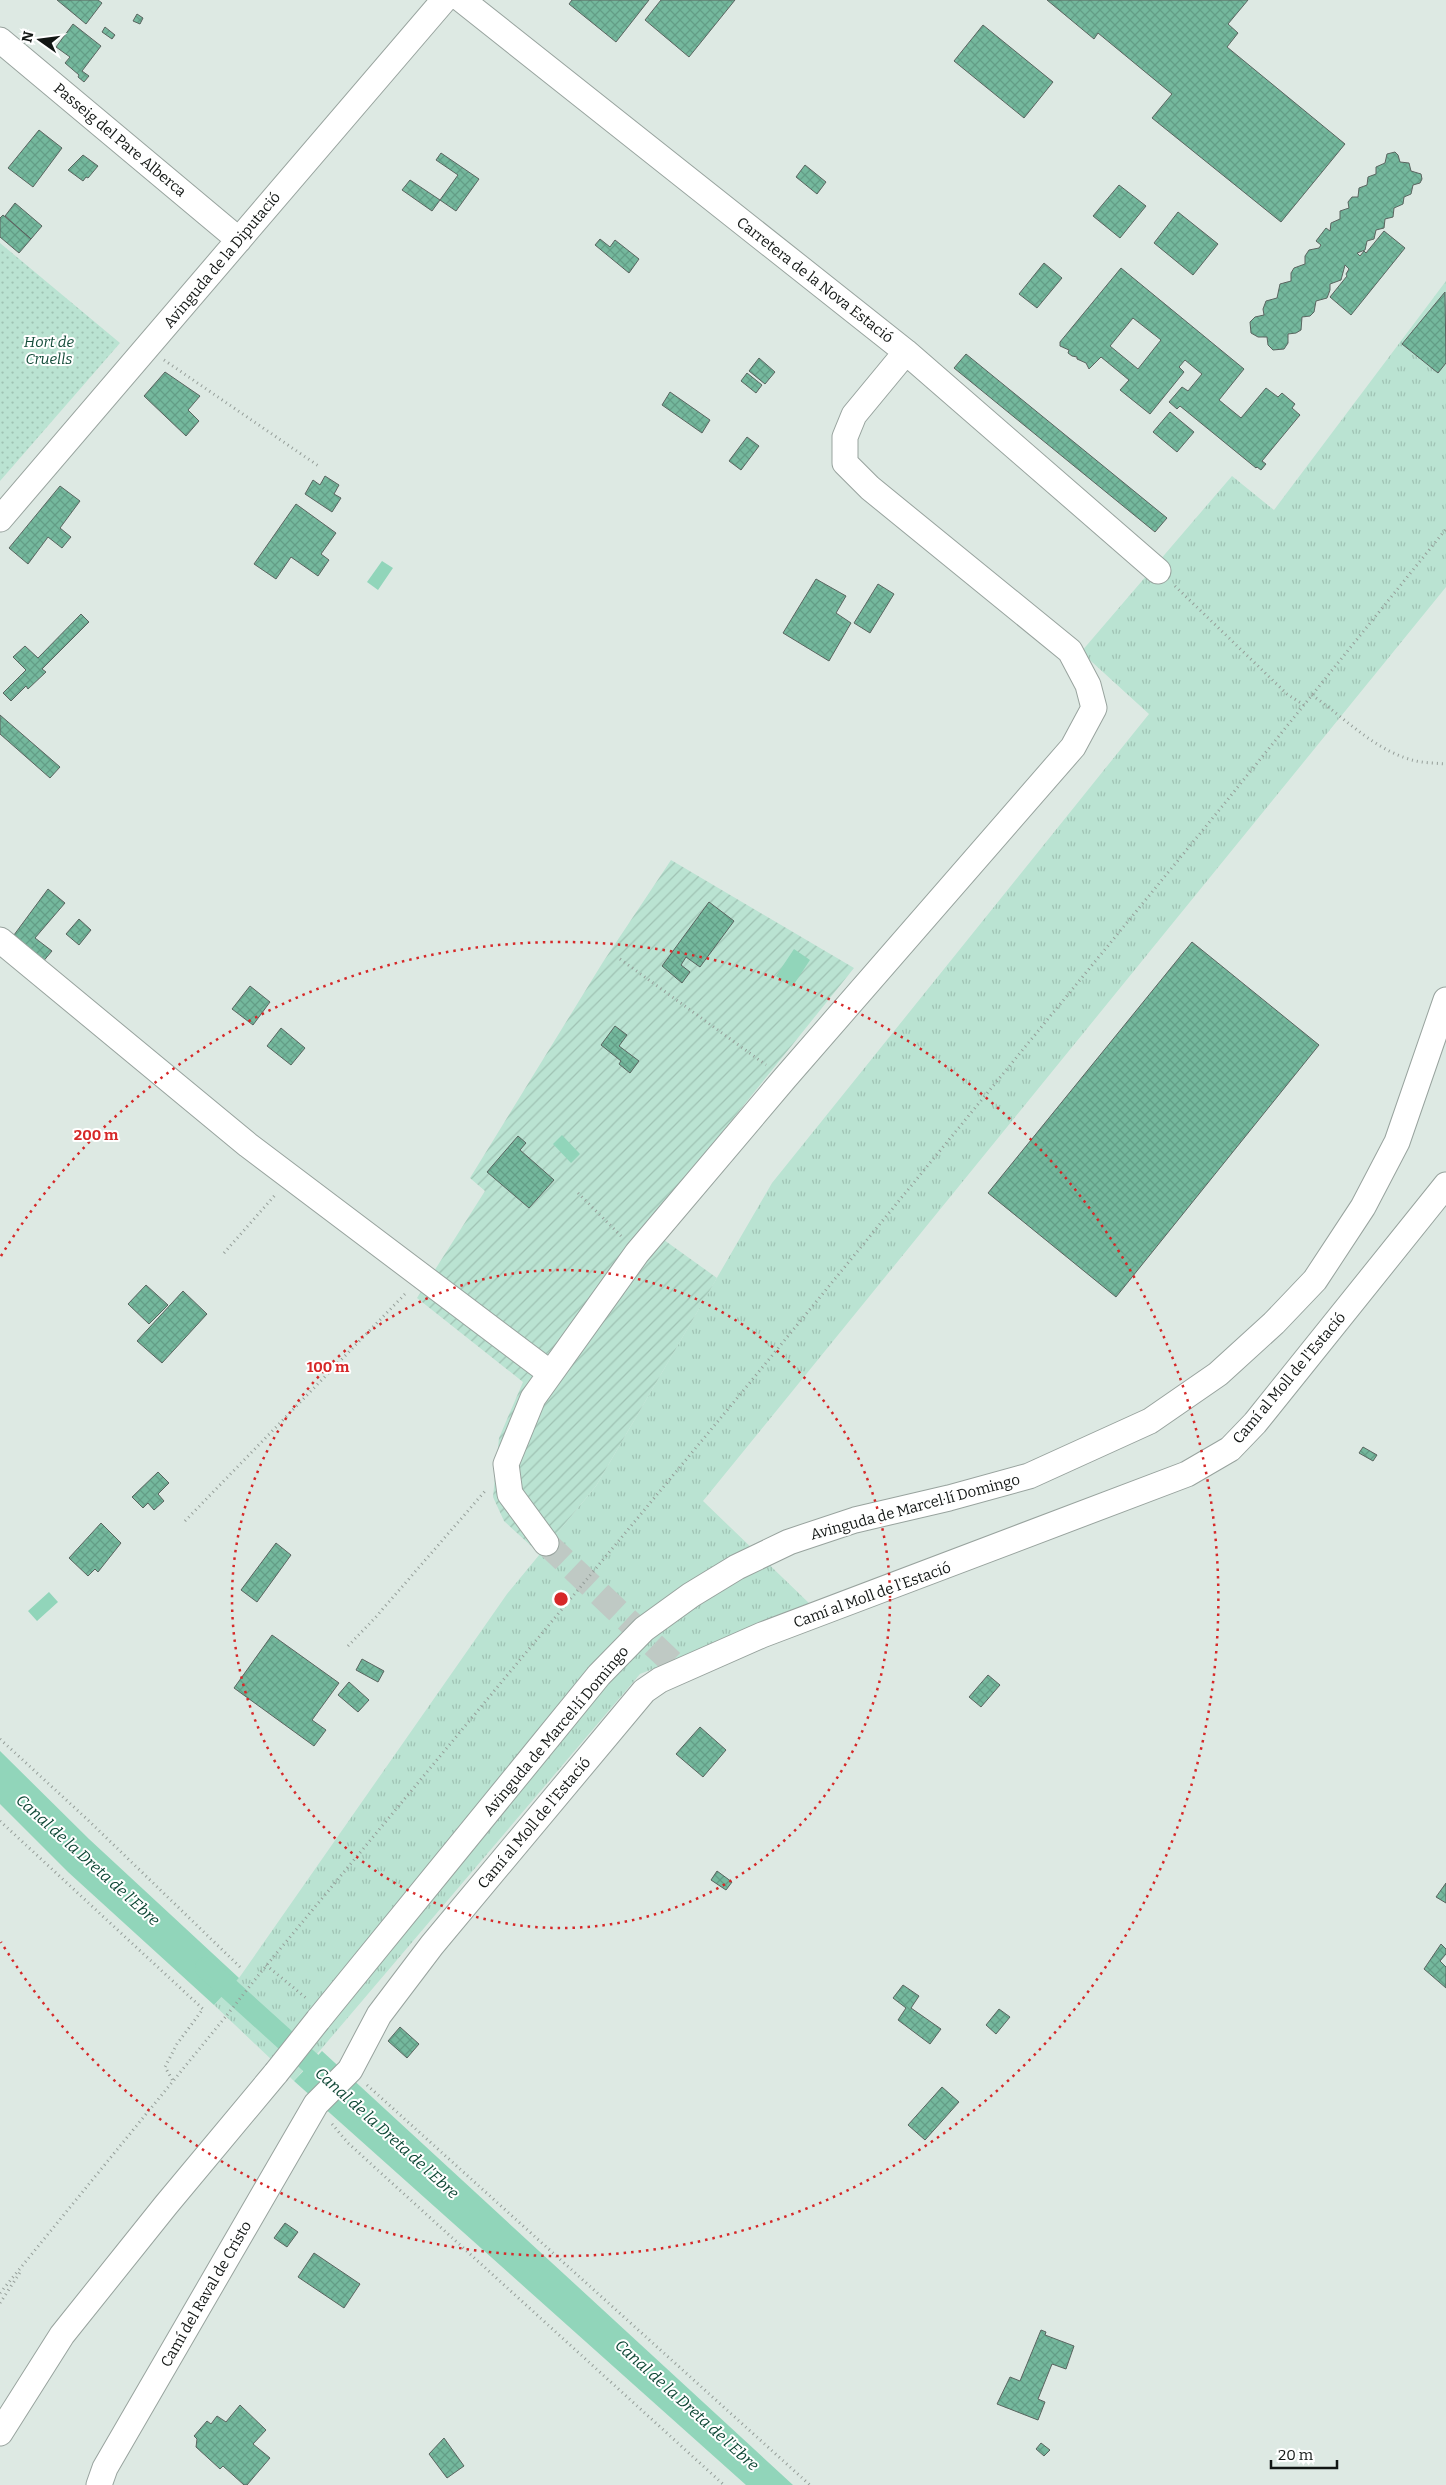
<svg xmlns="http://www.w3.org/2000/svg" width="1446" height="2485" font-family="Bitter,serif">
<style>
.grass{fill:url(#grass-tufts)}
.park{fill:url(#park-dots)}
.garden{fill:url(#garden-furrows)}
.water{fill:#91d5ba}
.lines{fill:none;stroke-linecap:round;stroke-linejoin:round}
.canal{stroke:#91d5ba;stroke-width:22}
.building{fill:url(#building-cross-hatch);stroke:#5a6560;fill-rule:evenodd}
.minor-tunnel{stroke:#bfc9c4;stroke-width:25;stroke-dasharray:25 12;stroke-linecap:butt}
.minor-casing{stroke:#98a39e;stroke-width:27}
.path{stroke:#959e99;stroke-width:3;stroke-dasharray:1 4;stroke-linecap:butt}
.minor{stroke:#fff;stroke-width:25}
.minor-bridge-casing{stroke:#98a39e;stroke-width:27;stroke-linecap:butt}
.path-bridge{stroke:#959e99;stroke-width:3;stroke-dasharray:1 4;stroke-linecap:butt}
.minor-bridge{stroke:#fff;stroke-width:25}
.ring{fill:none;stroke:#d62828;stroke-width:2.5;stroke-dasharray:2.5 5}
.labels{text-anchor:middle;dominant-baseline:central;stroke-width:4;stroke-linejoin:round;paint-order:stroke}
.street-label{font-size:15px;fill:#121614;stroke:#fff}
.park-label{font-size:15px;font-style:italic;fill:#164d3b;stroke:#fff}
.water-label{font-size:16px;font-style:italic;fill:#0f4836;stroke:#fff}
.centre{fill:#d62828;stroke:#fff;stroke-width:2.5}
.ring-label{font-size:15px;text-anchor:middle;font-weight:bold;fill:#d62828;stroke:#fff;stroke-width:4;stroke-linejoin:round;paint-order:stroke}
</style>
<defs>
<pattern id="grass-tufts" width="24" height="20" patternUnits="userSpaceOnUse" patternTransform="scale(1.25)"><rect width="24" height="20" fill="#bae3d2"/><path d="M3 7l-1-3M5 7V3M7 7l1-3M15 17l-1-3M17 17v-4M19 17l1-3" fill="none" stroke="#9fc2b3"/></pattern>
<pattern id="park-dots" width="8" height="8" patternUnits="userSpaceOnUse" patternTransform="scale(1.25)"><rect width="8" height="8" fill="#bae3d2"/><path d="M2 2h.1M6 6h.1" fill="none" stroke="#9fc2b3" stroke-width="1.8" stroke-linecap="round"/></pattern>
<pattern id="garden-furrows" width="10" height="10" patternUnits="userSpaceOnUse" patternTransform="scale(1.25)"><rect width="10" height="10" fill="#bae3d2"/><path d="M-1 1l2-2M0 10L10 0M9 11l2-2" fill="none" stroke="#9fc2b3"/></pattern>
<pattern id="building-cross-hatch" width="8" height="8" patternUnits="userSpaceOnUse" patternTransform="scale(1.25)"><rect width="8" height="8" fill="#74b89d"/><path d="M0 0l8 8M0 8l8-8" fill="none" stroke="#639d86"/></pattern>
</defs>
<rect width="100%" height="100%" fill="#dde9e3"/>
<path class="grass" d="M1446 281V587L703 1501 812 1606 640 1674 294 2081 214 2005 239 1978 507 1594 596 1486 772 1183 1149 714 1081 652 1232 476 1274 510Z"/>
<path class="park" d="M0 243 120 343 0 481Z"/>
<path class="garden" d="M671 860 854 968 646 1227 717 1278 596 1486 540 1554 504 1521 493 1497 499 1438 523 1382 417 1298 485 1191 470 1178 603 962Z"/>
<path class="water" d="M382 561 393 568 378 590 367 582Z
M794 949 810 960 792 987 776 976Z
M562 1135 580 1154 571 1163 553 1144Z
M49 1592 58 1602 37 1621 28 1611Z
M0 1751 89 1839 239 1978 214 2005 68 1872 0 1804Z
M322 2051 793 2485H746L294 2081Z"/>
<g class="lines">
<path class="canal" d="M206 1968 334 2084"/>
</g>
<path class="building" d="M57 0H98L102 3 86 24Z
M572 0H649L616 42 569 4Z
M661 0H735L689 57 645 20Z
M1047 0H1248L1228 24 1238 33 1227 47 1345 144 1281 222 1152 118 1172 94 1098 33 1094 39Z
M137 14 143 18 140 24 133 21Z
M73 24 101 46 82 71 89 76 84 82 78 77 79 75 65 63 70 57 56 47Z
M983 25 1053 82 1024 118 954 61Z
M105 27 115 35 112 39 102 32Z
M39 130 62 148 33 187 8 168Z
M1395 152 1398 155 1400 162 1409 163 1411 171 1421 174 1422 179 1420 183 1413 185 1411 194 1404 197 1403 204 1394 208 1393 217 1385 219 1384 228 1376 230 1374 239 1367 241 1365 250 1357 253 1360 256 1364 251 1366 253 1384 231 1405 248 1351 315 1330 297 1347 276 1346 274 1349 269 1345 265 1341 280 1330 284V290L1327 298 1316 301 1314 312 1310 316 1302 317 1301 330 1296 333 1288 334V343L1284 349 1273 350 1268 345 1267 337H1258L1251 333 1250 322 1255 317 1264 315 1263 309 1266 301 1277 298 1280 284 1291 281V273L1294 268 1305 264V256L1309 250 1319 248 1321 245 1316 241 1326 228 1330 231 1331 223 1340 219V211L1349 208 1348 202 1352 197H1358L1359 188 1367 185 1368 177 1376 174V167L1385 163 1387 154Z
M441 153 479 179 456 211 440 200 458 175 436 160Z
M83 155 98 166 88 178 86 177 83 181 68 170Z
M805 165 826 182 817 194 796 177Z
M410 180 440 200 432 211 402 190Z
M1119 185 1146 206 1120 238 1093 216Z
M15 203 42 226 31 239 5 216Z
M1178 212 1218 244 1193 275 1154 243Z
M3 215 31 239 19 253 0 237V218Z
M600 239 610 247 615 240 639 259 629 273 595 245Z
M1044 263 1062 278 1037 308 1019 294Z
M1121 268 1244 369 1219 400 1241 418 1266 388 1278 397 1282 393 1295 404 1292 408 1300 415 1262 461 1266 464 1261 470 1257 467 1256 468 1180 406 1177 409 1169 402 1182 387 1188 391 1202 374 1185 360 1179 367 1184 372 1150 414 1120 390 1129 380 1101 357 1089 369 1086 363 1077 359V357L1072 356 1068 353 1069 350 1060 346V342ZM1133 318 1161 340 1138 369 1110 346Z
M1445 292 1446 363 1438 373 1402 344Z
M966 354 1167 518 1155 532 954 368Z
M759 358 775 372 765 384 749 371Z
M165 372 200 396 188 410 199 421 186 436 144 396Z
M747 373 762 385 756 393 741 381Z
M670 392 710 420 702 433 662 405Z
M1170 412 1194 432 1177 452 1153 432Z
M747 437 759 446 741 470 729 461Z
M325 476 339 485 334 494 341 498 332 512 305 494 313 480 320 485Z
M60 486 80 501 60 528 71 537 62 548 48 537 28 564 9 548Z
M296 504 336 533 321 554 329 560 318 576 291 557 276 579 254 564Z
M816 579 846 596 836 613 851 623 829 661 783 633Z
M878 584 894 594 870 633 854 623Z
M81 614 89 622 42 669 46 672 28 689 26 686 11 701 3 693 26 670 13 657 25 646 38 658Z
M0 715 60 767 50 778 0 734Z
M48 889 65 903 35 938 52 951 41 964 11 939Z
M709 902 734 921 700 967 686 957 681 965 690 972 682 983 662 966Z
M79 919 91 930 79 945 66 934Z
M1192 942 1319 1045 1116 1297 988 1193Z
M250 986 270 1002 253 1025 232 1009Z
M615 1026 627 1035 619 1046 639 1061 630 1073 619 1064 621 1061 601 1045Z
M281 1028 305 1048 291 1065 267 1046Z
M518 1136 526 1143 520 1150 554 1180 529 1208 487 1172Z
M146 1285 168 1305 149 1324 128 1304Z
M183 1291 207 1314 162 1363 137 1341Z
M1363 1447 1377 1455 1373 1461 1359 1453Z
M158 1472 169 1483 158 1494 164 1501 154 1510 148 1503 143 1508 132 1497Z
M101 1523 121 1543 98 1572 95 1569 88 1576 69 1558Z
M276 1543 291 1555 257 1602 241 1590Z
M272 1635 339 1683 312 1720 326 1730 314 1746 234 1688Z
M362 1659 384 1671 378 1682 356 1670Z
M988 1675 1000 1685 981 1707 969 1697Z
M349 1682 369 1700 358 1712 338 1695Z
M700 1727 726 1750 703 1777 676 1754Z
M717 1871 732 1882 726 1890 711 1880Z
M1446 1883V1903L1436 1897Z
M1441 1944 1446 1949V1954L1440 1961 1446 1967V1988L1424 1969Z
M903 1985 919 1996 911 2008 941 2029 930 2044 898 2020 906 2008 893 1998Z
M999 2009 1010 2017 996 2034 986 2025Z
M400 2027 419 2044 407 2058 388 2041Z
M942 2087 959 2102 925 2140 908 2125Z
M285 2223 298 2232 287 2247 274 2238Z
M314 2253 360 2284 344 2308 298 2277Z
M1041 2330 1046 2332 1045 2335 1074 2346 1066 2369 1052 2364 1038 2399 1045 2402 1038 2420 997 2404 1010 2377 1020 2381Z
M240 2405 266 2430 253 2444 270 2458 247 2485H244L223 2466 220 2469 196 2447 197 2439 194 2436 207 2421 211 2424 217 2416 226 2422Z
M444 2438 464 2466 447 2478 429 2454Z
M1041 2443 1050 2450 1044 2456 1036 2449Z"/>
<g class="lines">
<path class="minor-tunnel" d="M546 1543 681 1671"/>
<g class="minor-casing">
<path id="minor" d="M462 0 906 352 1158 571
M0 40 239 240
M0 519 444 0
M0 940 248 1145 550 1373
M546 1543 510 1494 506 1464 533 1398 637 1253 785 1078 1073 747 1094 708 1088 685 1070 651 870 488 845 463V437L854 415 906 352
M318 2020 599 1675 644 1629 691 1595 737 1567 789 1542 855 1520 949 1498 1029 1476 1150 1421 1218 1374 1274 1323 1315 1280 1363 1207 1397 1142 1446 1000
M0 2433 62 2335 166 2205 276 2073
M99 2485 105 2468 316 2104 350 2070 379 2015 432 1945 644 1691 660 1680 762 1635 1187 1474 1230 1449 1255 1423 1446 1185"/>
</g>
<path class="path" d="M164 360 320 467
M1175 586 1287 694 1304 705
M1312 695C1345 718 1373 749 1412 760 1422 763 1435 763 1446 764
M620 959 766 1065
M578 1193 621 1236
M224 1253 276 1194
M185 1521 406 1293
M348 1646 375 1618 486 1490
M0 1739 88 1820 240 1967
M0 1821 203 2009 177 2044 165 2067 173 2081
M266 1965 306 1998
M261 1972 743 1391 1216 814 1446 529
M367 2085 810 2485
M332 2124 348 2143 724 2485
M0 2293 227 2015
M0 2303 21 2271"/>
<use href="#minor" class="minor"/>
<g class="minor-bridge-casing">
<path id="minor-bridge" d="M276 2073 318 2020"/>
</g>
<path class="path-bridge" d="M227 2015 261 1972"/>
<use href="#minor-bridge" class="minor-bridge"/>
</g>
<g class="ring">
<circle cx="561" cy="1599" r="329"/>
<path d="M1 1256A657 657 0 1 1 1 1942"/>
</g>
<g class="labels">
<g class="street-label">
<text transform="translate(120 140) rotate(40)">Passeig del Pare Alberca</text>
<text transform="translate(222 260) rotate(-50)">Avinguda de la Diputació</text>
<text transform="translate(815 280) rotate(38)">Carretera de la Nova Estació</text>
<text transform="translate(1289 1378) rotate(-50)">Camí al Moll de l'Estació</text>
<text transform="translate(915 1507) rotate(-15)">Avinguda de Marcel·lí Domingo</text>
<text transform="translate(872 1595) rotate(-20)">Camí al Moll de l'Estació</text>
<text transform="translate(556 1731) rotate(-50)">Avinguda de Marcel·lí Domingo</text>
<text transform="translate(534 1823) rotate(-50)">Camí al Moll de l'Estació</text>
<text transform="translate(206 2294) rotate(-60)">Camí del Raval de Cristo</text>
</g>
<g class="park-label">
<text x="49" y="342">Hort de<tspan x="49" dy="17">Cruells</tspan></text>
</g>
<g class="water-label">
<text transform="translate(88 1860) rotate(42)">Canal de la Dreta de l'Ebre</text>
<text transform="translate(387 2133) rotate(42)">Canal de la Dreta de l'Ebre</text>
<text transform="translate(687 2405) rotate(42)">Canal de la Dreta de l'Ebre</text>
</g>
</g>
<circle cx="561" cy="1599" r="8" class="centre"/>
<g class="ring-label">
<text x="96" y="1140">200 m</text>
<text x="328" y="1372">100 m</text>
</g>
<g transform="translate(40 40) rotate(284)" stroke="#ffffff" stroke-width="4" paint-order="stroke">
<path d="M0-4L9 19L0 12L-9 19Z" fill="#121614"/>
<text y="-8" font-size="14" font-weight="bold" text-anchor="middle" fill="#121614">N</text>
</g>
<path d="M1271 2460v8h66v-8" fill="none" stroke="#121614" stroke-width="2.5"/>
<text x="1278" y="2460" font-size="15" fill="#121614" stroke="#ffffff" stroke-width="4" paint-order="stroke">20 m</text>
</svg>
